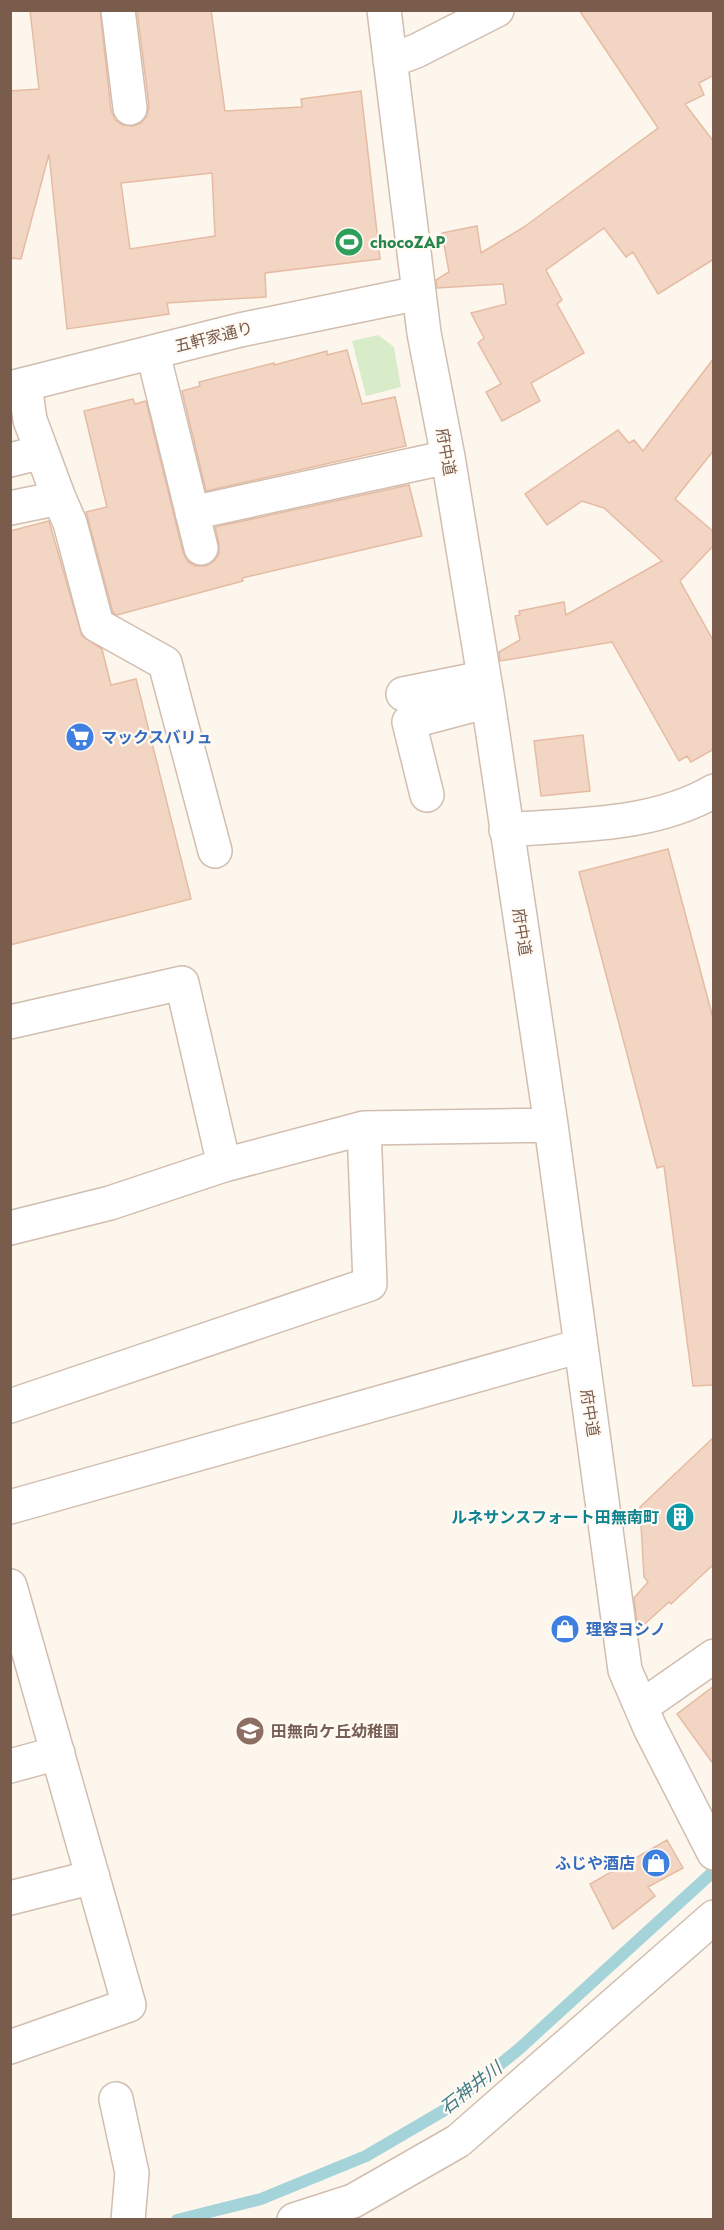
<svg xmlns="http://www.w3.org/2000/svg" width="724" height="2230" font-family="Jost,'Noto Sans JP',sans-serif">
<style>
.green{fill:#d8ecc9}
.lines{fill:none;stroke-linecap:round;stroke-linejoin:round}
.stream{stroke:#a5d3da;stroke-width:12}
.building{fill:#f3d5c3;stroke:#e6bba3;stroke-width:1.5;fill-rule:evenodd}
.minor-casing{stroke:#d1beb0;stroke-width:36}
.minor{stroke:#fff;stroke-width:33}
.labels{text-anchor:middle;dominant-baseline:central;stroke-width:4.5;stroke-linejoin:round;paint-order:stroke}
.leisure-label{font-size:16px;font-weight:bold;fill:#27864d;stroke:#fffaf3;text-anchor:start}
.street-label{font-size:16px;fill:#7a5c4d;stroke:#fffaf3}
.shop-label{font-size:16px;font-weight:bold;fill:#366cbe;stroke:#fffaf3;text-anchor:start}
.culture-label{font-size:16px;font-weight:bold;fill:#0d838f;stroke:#fffaf3;text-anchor:end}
.education-label{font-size:16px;font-weight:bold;fill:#785e54;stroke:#fffaf3;text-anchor:start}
.water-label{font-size:18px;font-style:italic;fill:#437c86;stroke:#fffaf3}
</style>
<rect width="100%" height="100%" fill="#fdf6ec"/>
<path class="green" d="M378 335 394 347 401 387 366 396 352 341Z"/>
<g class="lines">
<path class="stream" d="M177 2220 261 2199 366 2156 443 2111 519 2049 714 1871"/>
</g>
<path class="building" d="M30 10H100L111 110 115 120 123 125 133 126 141 123 147 116 149 106 137 10H211L225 111 302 107 301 99 361 91 380 259 265 273 266 297 167 303 169 314 67 329 49 154 21 259 10 258V91L39 89ZM212 173 215 236 130 249 121 183Z
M579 10H714V75L699 83 704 95 685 104 714 142V259L658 294 633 252 626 257 604 228 546 270 562 300 557 304 584 353 531 383 540 401 502 421 486 392 501 384 478 343 484 338 471 313 506 304 503 284 437 288 436 280 449 272 442 233 477 226 481 253 524 227 658 128Z
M347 350 362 404 395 397 406 446 206 491 182 391 200 386 199 382 274 363V365L327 351V355Z
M714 358V450L675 499 714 532V545L680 581 714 642V749L691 762 687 756 679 761 612 642 500 661 499 652 520 640 515 616 520 615 519 611 564 602 566 615 662 561 604 508 582 501 547 525 525 494 618 430 629 443 634 440 643 451Z
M133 399 135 404 146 401 183 552 187 561 195 566H206L214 561 219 554V544L215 527 409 485 422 536 242 578 243 581 117 615 113 613 86 512 107 507 84 411Z
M49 521 82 636 102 649 111 685 136 679 191 899 10 945V531Z
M583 735 590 791 541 796 534 741Z
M668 849 714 1022V1385L693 1386 664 1166 657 1168 579 872Z
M714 1437V1564L671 1604 669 1602 638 1630 634 1598 648 1582 644 1577 640 1507Z
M714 1686V1765L677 1714Z
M667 1840 683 1868 648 1887 655 1896 613 1929 590 1884Z"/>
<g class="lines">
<g class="minor-casing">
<path id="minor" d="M118 10 130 108
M384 10 424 333 448 457 488 701 551 1125 625 1670 650 1728 714 1853
M390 61 416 51 497 10
M153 353 201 548
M25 385 30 420 59 498 70 523 97 625 165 663 215 851
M10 388 240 330 419 293
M10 460 42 452
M10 508 59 498
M192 513 448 457
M403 694 483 678
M427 795 409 722 488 701
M506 830C575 824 652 827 714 791
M10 1022 182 983 224 1165
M10 1228 110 1203 224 1165 364 1128 551 1125
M10 1406 370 1284 364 1128
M10 1507 580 1346
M10 1586 129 2005 10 2047
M641 1707 714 1656
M10 1766 58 1753
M10 1898 93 1877
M116 2099 132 2173 128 2220
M294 2220 353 2201 458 2141 714 1917"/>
</g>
<use href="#minor" class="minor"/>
</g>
<defs>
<g id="stadium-disc" transform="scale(1.5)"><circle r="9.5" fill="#2e9e5b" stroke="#fffaf3"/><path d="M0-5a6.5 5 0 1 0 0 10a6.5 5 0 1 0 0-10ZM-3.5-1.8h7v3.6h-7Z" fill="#fff"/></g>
<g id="supermarket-disc" transform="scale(1.5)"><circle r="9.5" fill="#3f7fe0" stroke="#fffaf3"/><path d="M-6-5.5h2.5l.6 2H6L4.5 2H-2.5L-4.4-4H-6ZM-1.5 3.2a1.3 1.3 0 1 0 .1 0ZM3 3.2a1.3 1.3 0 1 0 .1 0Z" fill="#fff"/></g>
<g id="building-disc" transform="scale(1.5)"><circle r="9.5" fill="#0f9aa8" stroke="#fffaf3"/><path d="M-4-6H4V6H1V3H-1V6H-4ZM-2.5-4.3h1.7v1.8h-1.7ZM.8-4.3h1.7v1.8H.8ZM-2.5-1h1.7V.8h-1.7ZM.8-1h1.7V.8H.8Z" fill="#fff"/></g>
<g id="shop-disc" transform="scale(1.5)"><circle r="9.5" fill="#3f7fe0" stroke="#fffaf3"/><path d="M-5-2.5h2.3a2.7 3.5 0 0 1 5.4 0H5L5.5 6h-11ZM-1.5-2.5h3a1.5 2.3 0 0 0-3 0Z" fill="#fff"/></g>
<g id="school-disc" transform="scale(1.5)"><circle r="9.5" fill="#8d6e63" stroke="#fffaf3"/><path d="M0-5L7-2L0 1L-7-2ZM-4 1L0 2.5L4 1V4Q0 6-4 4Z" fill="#fff"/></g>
</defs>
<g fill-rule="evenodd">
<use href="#stadium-disc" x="349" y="242"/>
<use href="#supermarket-disc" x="80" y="737"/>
<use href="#building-disc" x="680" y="1517"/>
<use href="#shop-disc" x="565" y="1629"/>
<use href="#school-disc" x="250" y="1731"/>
<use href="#shop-disc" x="656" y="1863"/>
</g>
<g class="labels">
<g class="leisure-label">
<text x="370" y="242">chocoZAP</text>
</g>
<g class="street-label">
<text transform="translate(214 337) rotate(-14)">五軒家通り</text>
<text transform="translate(446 452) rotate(80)">府中道</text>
<text transform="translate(522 932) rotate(81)">府中道</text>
<text transform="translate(590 1413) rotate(81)">府中道</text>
</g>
<g class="shop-label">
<text x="101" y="737">マックスバリュ</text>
<text x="586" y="1629">理容ヨシノ</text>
<text x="635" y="1863" text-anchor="end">ふじや酒店</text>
</g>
<g class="culture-label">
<text x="659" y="1517">ルネサンスフォート田無南町</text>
</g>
<g class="education-label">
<text x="271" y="1731">田無向ケ丘幼稚園</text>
</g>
<g class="water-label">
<text transform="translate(471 2088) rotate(-38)">石神井川</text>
</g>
</g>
<rect width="724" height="2230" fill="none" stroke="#7a5c4d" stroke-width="24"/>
</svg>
